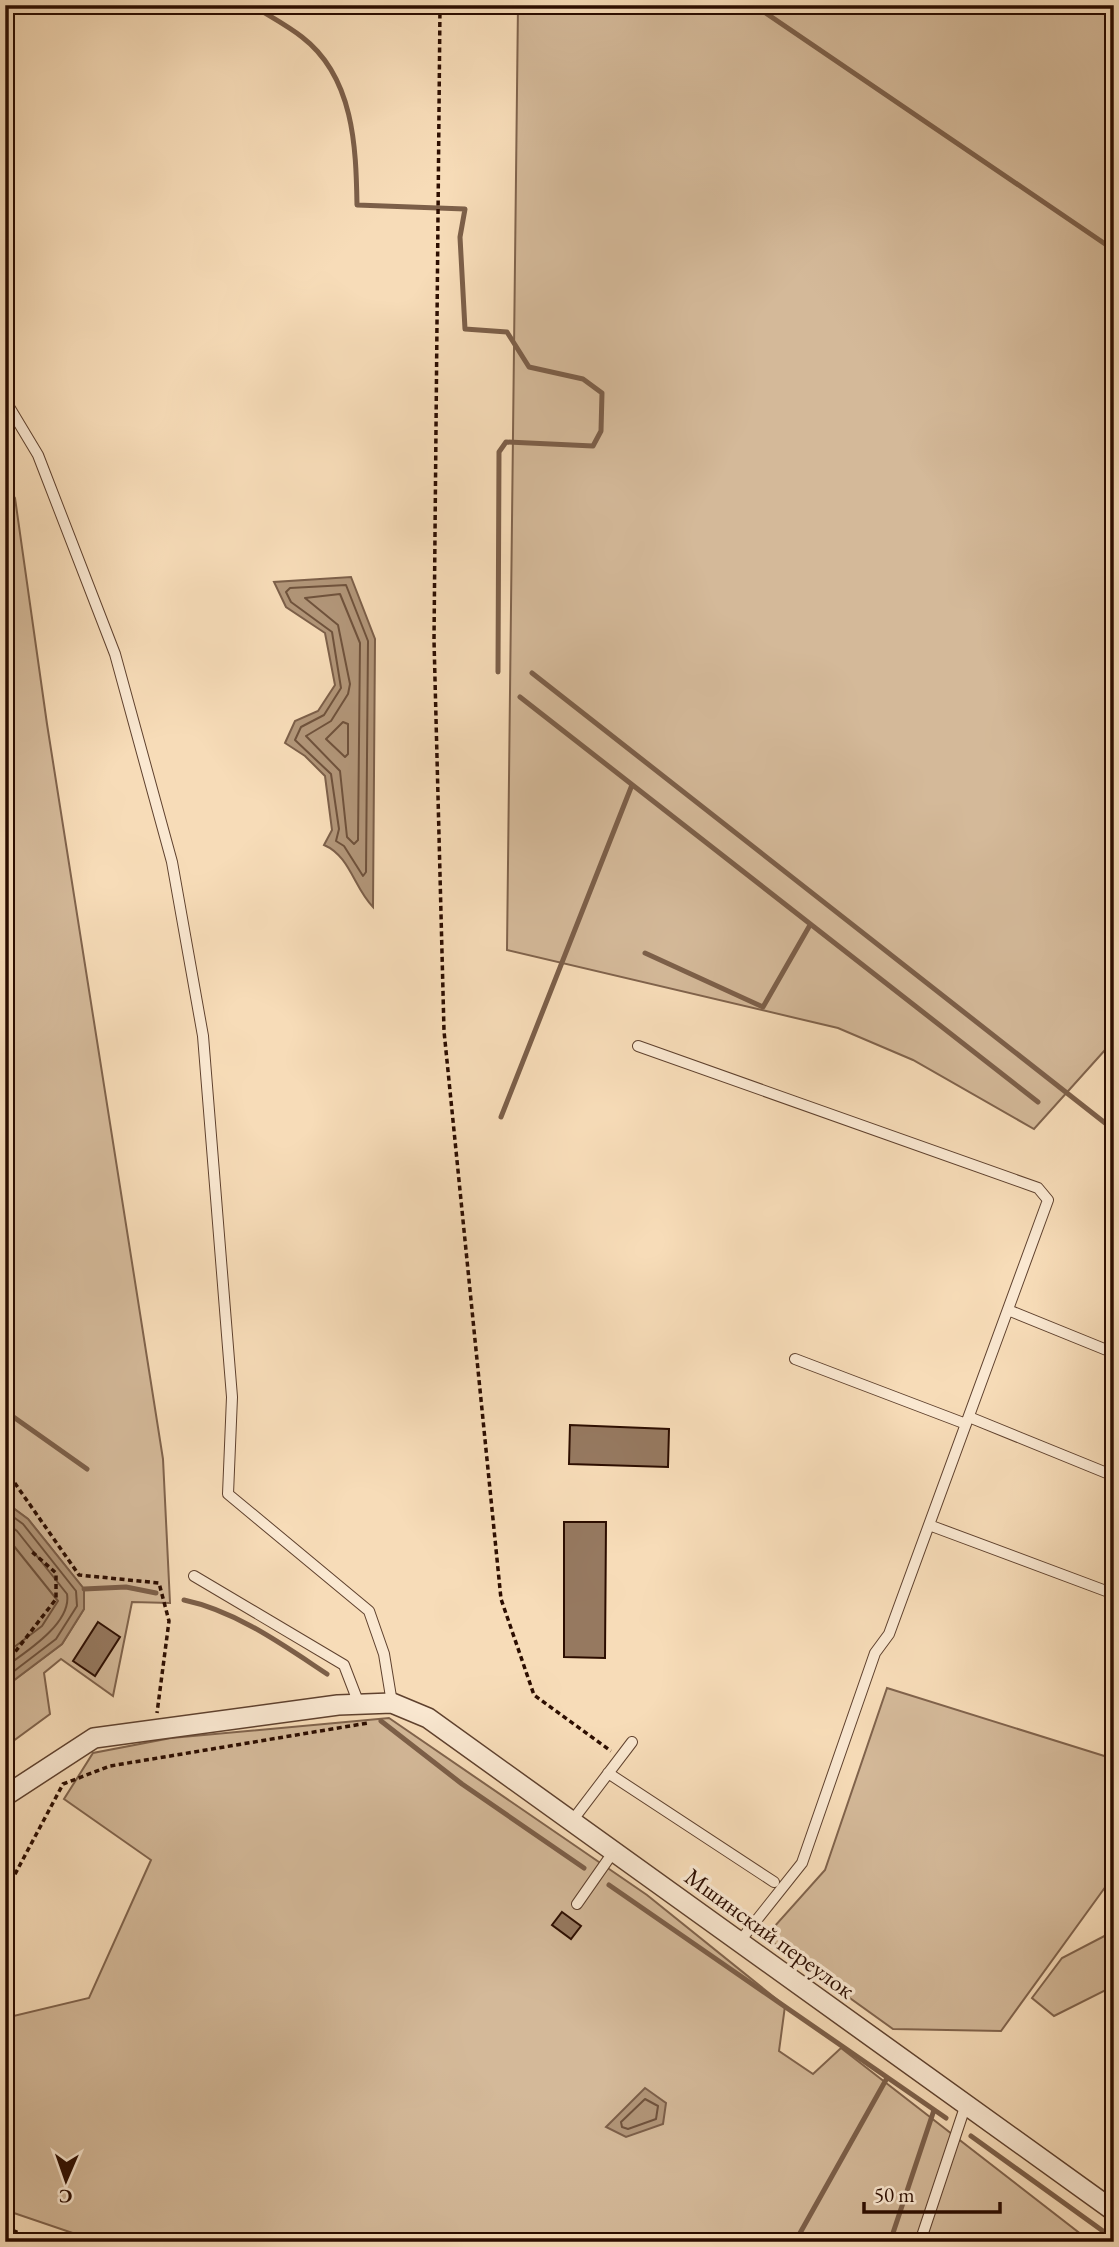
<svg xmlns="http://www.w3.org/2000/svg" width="1119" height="2247" font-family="'EB Garamond',serif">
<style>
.green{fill:#d4b999;stroke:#80634c;stroke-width:2}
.water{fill:#b29679;stroke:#7c5f49;stroke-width:2}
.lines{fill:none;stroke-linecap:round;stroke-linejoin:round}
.shore{stroke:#6f523c;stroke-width:2}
.stream{stroke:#7c5f49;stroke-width:5}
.building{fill:#967960;stroke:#2c0d00;stroke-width:2}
.lane-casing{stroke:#5f412e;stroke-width:12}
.street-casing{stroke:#5f412e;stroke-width:22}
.path{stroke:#2c0d00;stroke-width:3.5;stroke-dasharray:5 3.5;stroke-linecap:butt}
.lane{stroke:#fae8d1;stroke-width:10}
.street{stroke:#fae8d1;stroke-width:19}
.labels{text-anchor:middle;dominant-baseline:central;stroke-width:7;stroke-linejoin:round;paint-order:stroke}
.street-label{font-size:24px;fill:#2c0d00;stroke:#fae8d1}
</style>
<rect width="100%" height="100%" fill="#f7dcb8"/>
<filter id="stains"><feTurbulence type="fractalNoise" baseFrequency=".00286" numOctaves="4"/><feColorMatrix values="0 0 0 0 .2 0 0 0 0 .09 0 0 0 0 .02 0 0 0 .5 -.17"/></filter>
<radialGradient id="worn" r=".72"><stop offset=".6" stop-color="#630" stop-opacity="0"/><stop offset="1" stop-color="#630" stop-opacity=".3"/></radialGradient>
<path class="green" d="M518 5H1114V1040L1034 1129 913 1060 838 1028 507 950Z
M5 482 15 498 47 724 163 1459 170 1603 132 1602 113 1696 61 1659 44 1673 50 1714 5 1747V1687L62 1644 84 1609V1589L28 1519 5 1502Z
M887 1688 1114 1759V1875L1001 2031 893 2029 765 1937 825 1870Z
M389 1718 647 1895 785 2006 779 2051 813 2074 841 2048 1082 2235 1077 2242H99L5 2210V2018L89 1998 151 1860 64 1799 93 1753 171 1738Z
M1114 1931V1986L1054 2016 1032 1998 1062 1958Z"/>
<path class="water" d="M351 577 375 639 373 907C354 888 350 856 324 845L332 830 325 776 305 756 285 743 295 721 318 711 335 685 325 633 286 607 274 582Z
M5 1502 28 1519 84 1589V1609L62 1644 5 1687Z
M645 2088 666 2103 663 2124 626 2137 606 2127Z"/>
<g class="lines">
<path class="shore" d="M346 585 368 641 366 872 363 876 344 846 336 841 339 829 331 774 295 740 301 727 324 715 341 688 332 632 291 602 286 592 290 588Z
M340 594 360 643 358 840 354 844 347 837 340 771 306 736 331 721 348 694 350 684 338 625 305 598Z
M343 722 348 724V754L345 757 326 739Z
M5 1511 23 1524 76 1591 77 1606 56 1639 5 1678
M5 1522 17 1531 67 1594C72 1623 26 1652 5 1667
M5 1535 58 1601 42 1626 5 1654
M645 2099 658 2106 656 2119 628 2129 622 2127 621 2122Z"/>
<path class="stream" d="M252 5C269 16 287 25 302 37 354 77 356 147 357 205L465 209 460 237 465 329 507 332 529 367 583 379 602 393 601 431 593 446 506 442 499 452 498 672
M754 5 1114 250
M532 673 1114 1130
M520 697 1038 1102
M645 953 763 1007 810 925
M501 1117 632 785
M5 1411 87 1469
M84 1589 126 1587 156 1593
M184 1600C236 1611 283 1645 327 1674
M381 1721 462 1784 584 1868
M609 1885 946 2118
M971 2136 1114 2239
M795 2242 887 2078
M890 2242 934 2110"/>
</g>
<path class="building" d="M570 1425 669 1429 668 1467 569 1464Z
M564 1522H606L605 1658 564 1657Z
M98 1622 120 1637 95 1676 73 1661Z
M562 1912 581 1926 571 1939 552 1925Z"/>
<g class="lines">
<g class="lane-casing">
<path id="lane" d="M5 400 38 455 115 654 172 862 203 1036 232 1397 228 1494 369 1611 384 1654 392 1703
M638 1046 1038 1188 1048 1200 889 1634 875 1653 802 1863 740 1941
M1008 1310 1114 1353
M795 1359 966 1424
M969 1417 1114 1476
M929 1525 1114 1594
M194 1576 344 1665 359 1704
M608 1773 774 1882
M572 1821 632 1742
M577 1904 614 1851
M920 2242 966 2104"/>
</g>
<g class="street-casing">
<path id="street" d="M5 1796 94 1738 338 1705 392 1703 428 1718 1114 2211"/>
</g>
<path class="path" d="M440 5 434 640 444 1031 501 1599 534 1695 611 1751
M5 1469 79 1575 159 1583 169 1621 157 1713
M5 1665 56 1599V1573L30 1550
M5 1888 13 1878 63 1784 110 1766 368 1723
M5 2227 40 2242
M1106 2242 1114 2229"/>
<use href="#lane" class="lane"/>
<use href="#street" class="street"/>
</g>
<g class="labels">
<g class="street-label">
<text transform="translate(770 1933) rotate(36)">Мшинский переулок</text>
</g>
</g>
<rect width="1119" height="2247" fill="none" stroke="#f7dcb8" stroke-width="28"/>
<rect x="7" y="7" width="1105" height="2233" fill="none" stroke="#2c0d00" stroke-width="3.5"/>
<rect x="14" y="14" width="1091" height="2219" fill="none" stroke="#2c0d00" stroke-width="2"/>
<g transform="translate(66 2180) rotate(182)" stroke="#fae8d1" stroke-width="5" paint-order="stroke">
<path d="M0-5L12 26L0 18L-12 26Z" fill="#2c0d00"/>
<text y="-10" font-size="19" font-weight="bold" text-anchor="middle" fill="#2c0d00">С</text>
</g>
<path d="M864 2202v10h136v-10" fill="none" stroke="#2c0d00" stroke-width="3.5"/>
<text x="874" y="2202" font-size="21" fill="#2c0d00" stroke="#fae8d1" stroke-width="5" paint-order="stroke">50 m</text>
<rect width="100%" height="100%" filter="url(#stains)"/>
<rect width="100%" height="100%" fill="url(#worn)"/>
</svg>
